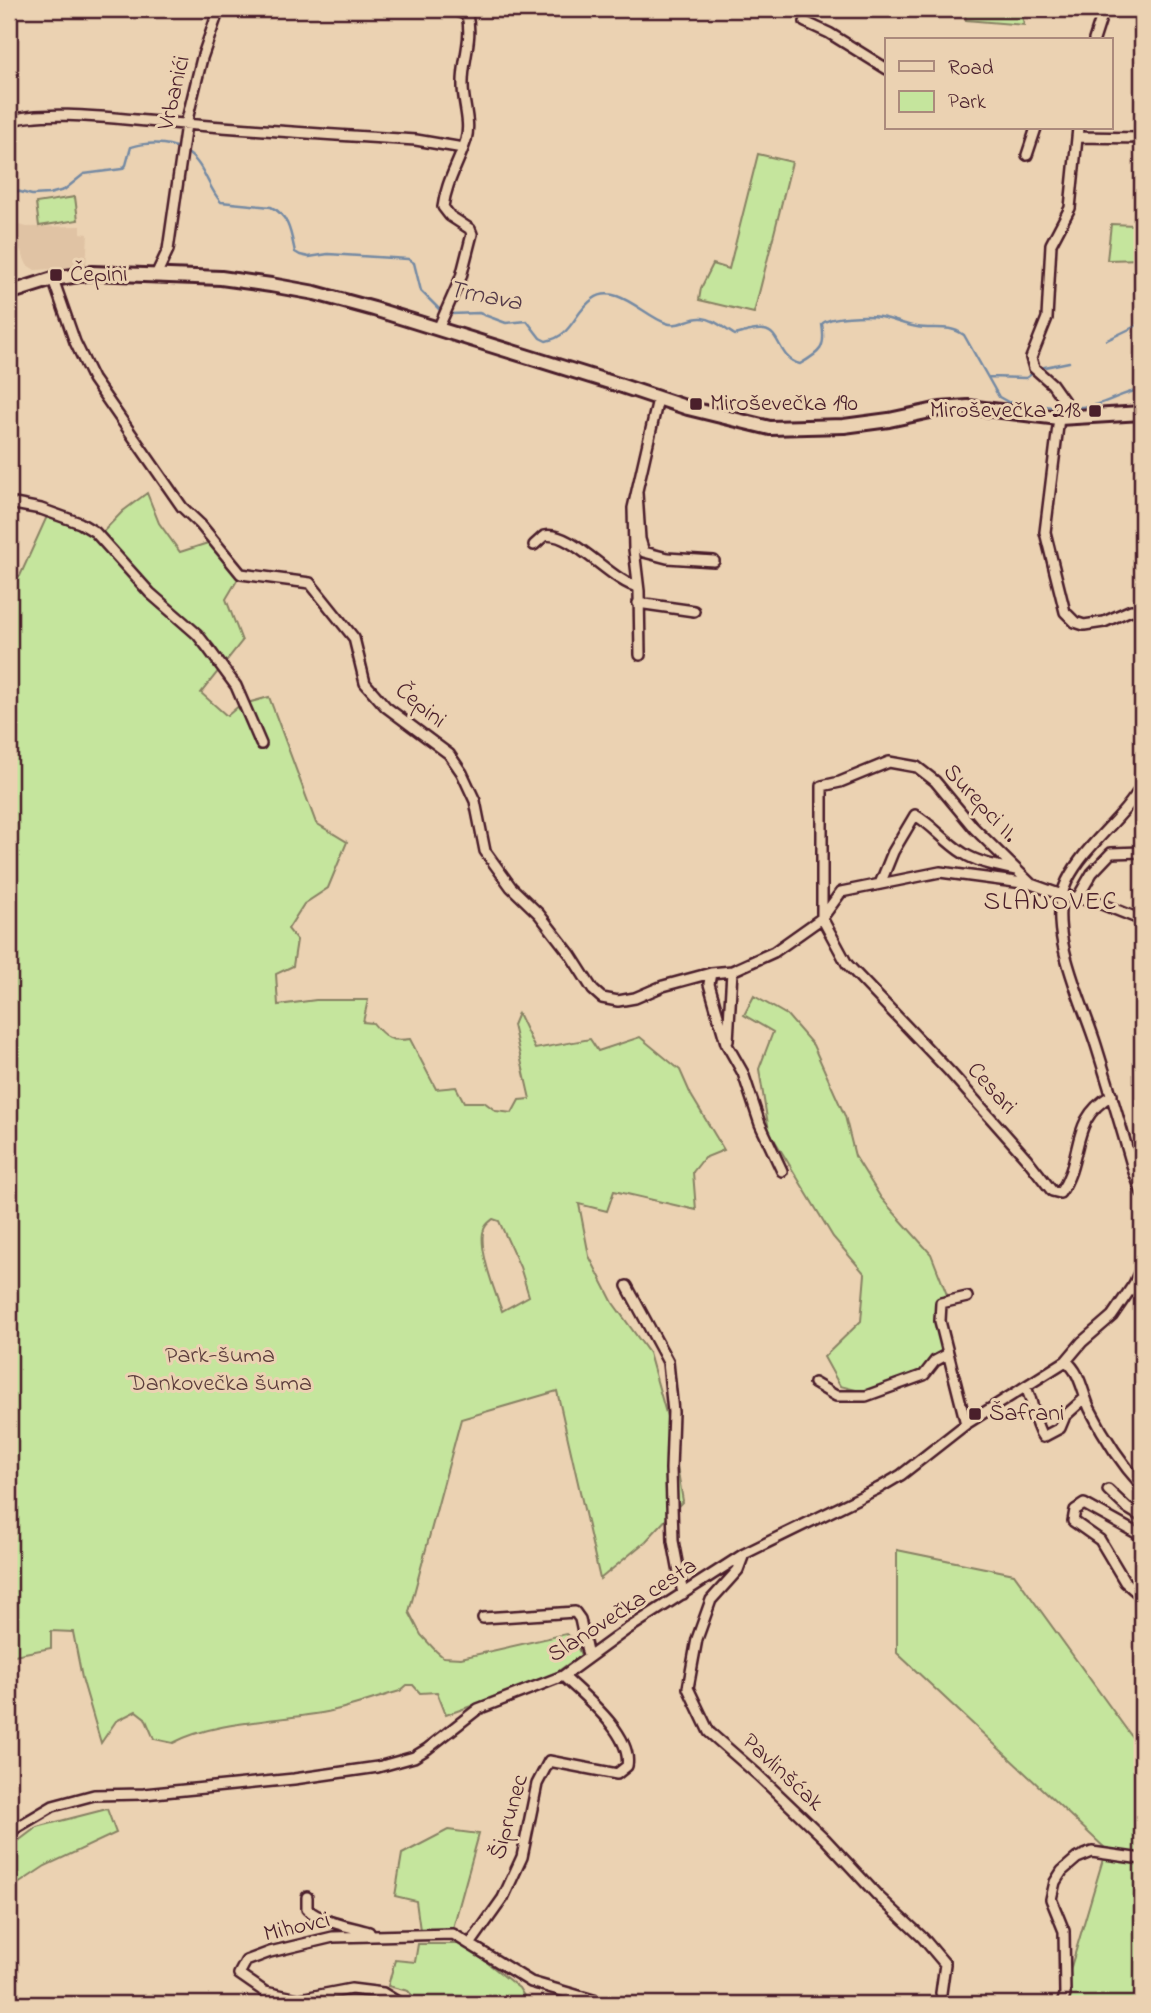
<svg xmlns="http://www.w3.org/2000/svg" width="1151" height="2013" font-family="'Indie Flower',sans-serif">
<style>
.built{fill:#e0c3a4}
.green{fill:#c5e59d;stroke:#888264;stroke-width:2;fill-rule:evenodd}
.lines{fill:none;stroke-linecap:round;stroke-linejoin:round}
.stream{stroke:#758aa3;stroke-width:2.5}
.minor-casing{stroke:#4a1f2b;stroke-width:14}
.major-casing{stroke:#4a1f2b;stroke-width:18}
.minor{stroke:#ebd2b2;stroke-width:9}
.major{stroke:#ebd2b2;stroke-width:12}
.poi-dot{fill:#4a1f2b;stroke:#ebd2b2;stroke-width:2.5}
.labels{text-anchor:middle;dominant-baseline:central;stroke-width:6;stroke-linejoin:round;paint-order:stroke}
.street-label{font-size:24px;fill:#4a1f2b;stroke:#ebd2b2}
.poi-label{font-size:24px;fill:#4a1f2b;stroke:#ebd2b2;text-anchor:start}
.park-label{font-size:24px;fill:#5c3d3c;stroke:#ebd2b2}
.water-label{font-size:26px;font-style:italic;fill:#553a49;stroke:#ebd2b2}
.neighbourhood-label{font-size:26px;letter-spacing:2px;fill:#4a1f2b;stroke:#ebd2b2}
</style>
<rect width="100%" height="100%" fill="#ebd2b2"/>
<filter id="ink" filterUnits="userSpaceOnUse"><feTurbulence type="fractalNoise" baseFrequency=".0143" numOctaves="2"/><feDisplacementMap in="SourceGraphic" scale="14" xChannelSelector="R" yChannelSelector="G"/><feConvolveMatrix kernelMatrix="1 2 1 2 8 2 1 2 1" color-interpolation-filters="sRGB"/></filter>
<g filter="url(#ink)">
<path class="built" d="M14 224 27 227 81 226V233L88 234 86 267 35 270 27 265 14 235Z"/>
<path class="green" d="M964 9H1021L1024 25 966 20Z
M758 154 792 162 754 313 699 300 701 288 713 264 729 269Z
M75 197 78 220 39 226 36 203Z
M1142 222V259L1107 260 1111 224 1136 225Z
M147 493 159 523 180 552 211 542 239 577 226 599 242 641 201 693 227 716 240 705 269 697 316 823 347 842 328 888 304 904 288 929 297 940 293 966 276 974 278 1005 316 1000H368L363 1022 373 1023C385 1038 391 1042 410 1039L436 1089 456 1087 464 1102H484L496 1111 512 1113 519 1100 530 1099 513 1025 518 1013 535 1049 590 1039 598 1051 640 1037 680 1070 691 1095 724 1150 704 1158 693 1172 696 1210 614 1191 607 1211 579 1204 589 1256 613 1303 649 1353 671 1431 683 1501 646 1541 600 1579 557 1391 461 1419 409 1612 421 1635 436 1651 443 1657 461 1658 566 1634 574 1639 581 1655 547 1679 446 1715 437 1692 420 1693 413 1685H407L400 1691C376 1698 351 1707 327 1712 280 1721 214 1721 173 1743L154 1739 145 1718 136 1711 116 1721 101 1743 82 1678 73 1632 51 1631V1648L9 1656V575L20 576 48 514 98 537 123 511ZM493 1219 499 1221 520 1267 529 1296 502 1311C495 1293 480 1252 483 1233 484 1226 488 1223 493 1219Z
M754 996 787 1015 813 1045 845 1116 855 1156 881 1198 931 1254 949 1300 938 1299 936 1320 944 1350 934 1355 922 1372 864 1392 840 1386 824 1357 861 1321 865 1274 833 1237 769 1131 759 1069 773 1032 744 1015Z
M897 1550 1014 1574 1142 1751V2004H1060L1106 1849 897 1653Z
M107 1809 116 1833 45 1866 9 1890V1848L37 1827Z
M448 1830 479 1834 453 1928 420 1930 416 1901 395 1896 402 1854Z
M418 1944H464L519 1988 529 2004H420L408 1991 388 1986 395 1960 415 1962Z"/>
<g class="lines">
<path class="stream" d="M186 152C205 164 207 187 221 202L271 207C289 215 291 234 295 252L300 255 309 257 328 254 408 259 414 263 421 291 442 312 451 314 479 313 506 323 527 321 540 338 546 341C573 336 573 313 593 299 616 282 644 316 666 323 680 328 688 317 702 318 715 319 724 329 735 335 744 333 755 328 764 330 781 332 778 359 800 364 821 352 826 348 822 324 829 316 868 315 880 317 893 319 904 325 917 327 934 330 949 324 964 335L999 397 1008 402C1036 405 1067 411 1095 405 1112 401 1125 391 1142 390
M9 189 32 195 49 194 64 190 84 174 122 169 126 165 131 147C146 142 167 142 180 149
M1107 340 1142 323
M988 377 1026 378 1040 368 1069 362"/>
<g class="minor-casing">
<path id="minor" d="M805 22 829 33 887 69
M1094 40 1104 9
M9 121C44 109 119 119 159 122 244 129 330 135 416 140L463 148
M1078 128 1070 208 1051 244 1047 318 1031 358 1034 368 1052 384 1064 401 1059 418 1045 532 1065 612 1075 622 1084 625 1104 622 1131 610 1142 611
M1077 137 1142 138
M1027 155 1036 128
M156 275 168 250 186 124 202 58 217 15 216 9
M53 279 75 342 93 379 182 507 200 524 241 574 310 583 354 638 365 683 386 707 449 754 462 773 475 801 485 851 511 887 539 914 570 954 593 990 602 998 618 1001 635 998 663 986 711 973 732 971 774 952 822 918 841 892 940 872 1031 884 1062 895 1094 901 1142 920
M438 329 461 277 472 234 470 229 450 216 443 207C446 182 459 163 466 140 471 122 463 104 463 86 462 61 473 40 467 15L452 9
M637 493 640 539 644 552 667 558 714 561
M9 503 41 509 80 523 95 532 150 593 197 634 208 648 236 686 261 744
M534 545 544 536C570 529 613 583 638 587
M638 603 694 611
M640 655 639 591 634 549 633 508 658 399
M1142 785C1123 820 1086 843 1067 881 1044 927 1082 1000 1096 1045 1109 1087 1122 1130 1134 1172L1142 1193
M880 884 893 852 915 815C933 825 945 842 963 853 978 863 998 866 1016 870
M1031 884 974 828 935 781 917 767 889 762 840 782 822 786V918L847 964 950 1072 1027 1159 1052 1191 1060 1193C1085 1157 1068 1120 1112 1095
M1078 897 1092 873 1111 853 1142 852
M711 973 709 984 726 1043 743 1073 760 1124 782 1171
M728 1041 732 971
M627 1286 668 1362 673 1412 671 1469 673 1541 683 1594
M1066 1361C1081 1373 1082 1392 1090 1409 1104 1437 1121 1463 1142 1486
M814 1383 836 1396H866L924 1375 935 1361 948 1354
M1026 1388C1035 1404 1033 1424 1043 1437L1060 1428 1065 1416 1085 1398
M966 1424 940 1321 941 1303 967 1297
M1108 1490 1127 1508 1142 1517
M1142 1536 1084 1504 1075 1510 1073 1521 1100 1540 1125 1582 1142 1597
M744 1554 738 1570 711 1600 697 1639 688 1688 709 1732 758 1775 825 1839 878 1896 923 1938 945 1964 941 1993
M483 1618 575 1612 580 1619 588 1656
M9 1832 53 1806 94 1795 144 1794 294 1779 378 1767 414 1757 427 1749 478 1709 563 1676 626 1630 744 1554 879 1488 901 1475 966 1424 1066 1361 1082 1342 1112 1316 1134 1284 1142 1266
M307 1897V1909C323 1923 349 1926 369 1932
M471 1943 503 1898 522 1857 537 1784 549 1761 617 1774 627 1766C633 1735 584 1696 563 1676
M401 2004 383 1993 351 1989 299 1999 265 1992 239 1974 246 1961 270 1952 333 1937 453 1934 531 1982 607 2004
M1062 2004 1065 1995 1064 1931 1051 1899 1055 1882 1062 1871 1077 1858 1092 1852 1142 1859"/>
</g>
<g class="major-casing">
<path id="major" d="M9 293 53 279 92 273 221 278 271 285 315 293 374 309 619 385 688 408 770 428 844 426 889 420 940 409 968 407 1059 418 1142 413"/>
</g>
<use href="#minor" class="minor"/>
<use href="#major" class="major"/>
</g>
</g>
<g class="poi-dot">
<rect x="49" y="268" width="14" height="14" rx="3.5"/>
<rect x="689" y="397" width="14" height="14" rx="3.5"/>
<rect x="1088" y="404" width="14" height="14" rx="3.5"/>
<rect x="968" y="1407" width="14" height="14" rx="3.5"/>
</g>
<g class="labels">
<g class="street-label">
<text transform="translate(175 93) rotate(-77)">Vrbanići</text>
<text transform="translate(420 706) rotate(39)">Čepini</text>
<text transform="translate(980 804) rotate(47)">Surepci II.</text>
<text transform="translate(991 1089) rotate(48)">Cesari</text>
<text transform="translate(623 1611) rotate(-33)">Slanovečka cesta</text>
<text transform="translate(782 1773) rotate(43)">Pavlinšćak</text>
<text transform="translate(510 1817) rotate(-74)">Šiprunec</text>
<text transform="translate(297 1928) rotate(-13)">Mihovci</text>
</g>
<g class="poi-label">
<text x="70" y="275">Čepini</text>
<text x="710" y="404">Miroševečka 190</text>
<text x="1081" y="411" text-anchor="end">Miroševečka 218</text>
<text x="989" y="1414">Šafrani</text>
</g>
<g class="park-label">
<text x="220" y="1356">Park-šuma<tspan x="220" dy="28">Dankovečka šuma</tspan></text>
</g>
<g class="water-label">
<text transform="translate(485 297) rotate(11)">Trnava</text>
</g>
<g class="neighbourhood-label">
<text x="1051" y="903">SLANOVEC</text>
</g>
</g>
<rect width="1151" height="2013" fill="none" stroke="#ebd2b2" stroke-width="35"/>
<rect x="18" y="18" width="1116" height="1978" fill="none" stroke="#4a1f2b" stroke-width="2.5" filter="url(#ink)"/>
<rect x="885" y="38" width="228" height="91" fill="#ebd2b2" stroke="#ab8a7c" stroke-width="2"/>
<rect x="899" y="61" width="35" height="10" fill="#ebd2b2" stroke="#ab8a7c" stroke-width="2"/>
<text x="948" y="74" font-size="21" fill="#4a1f2b">Road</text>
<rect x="899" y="91" width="35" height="21" fill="#c5e59d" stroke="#ab8a7c" stroke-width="2"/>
<text x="948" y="108" font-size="21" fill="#4a1f2b">Park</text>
</svg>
